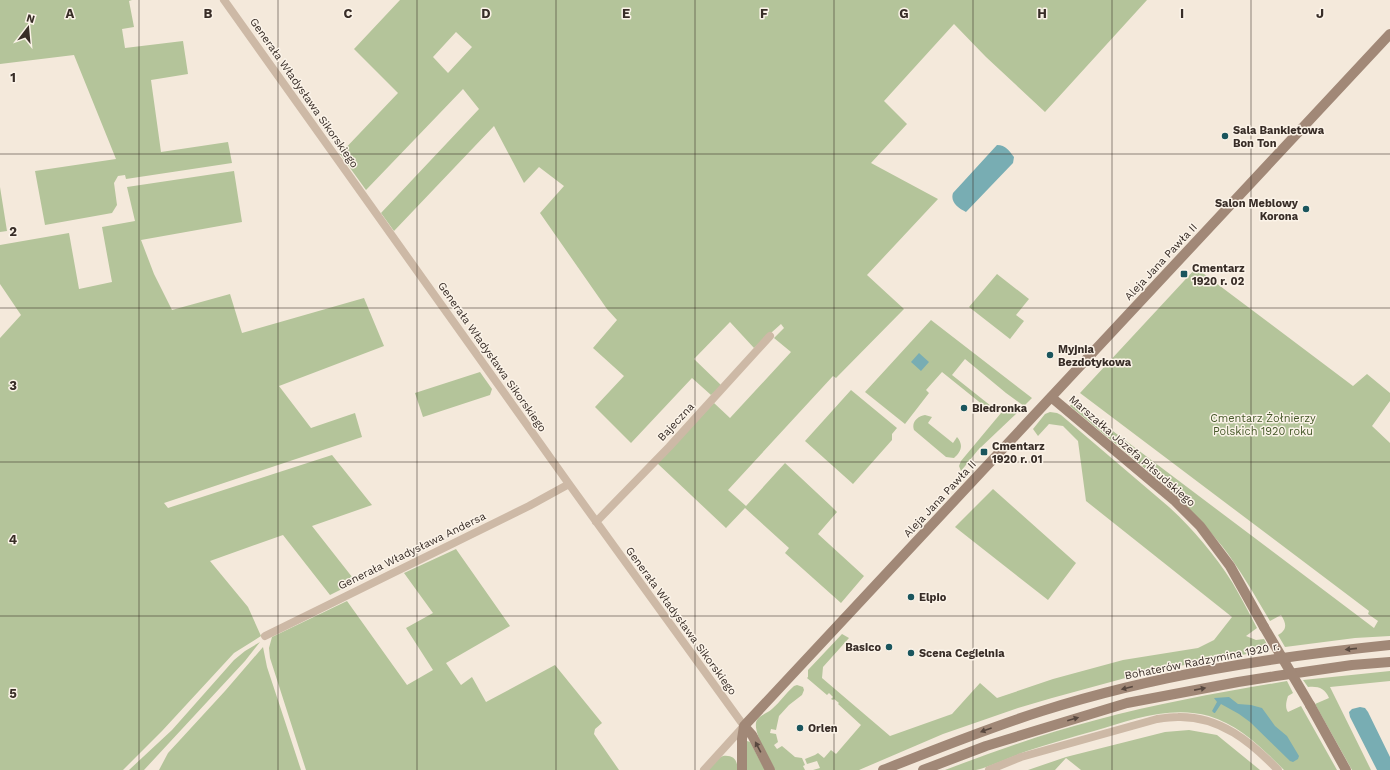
<svg xmlns="http://www.w3.org/2000/svg" width="1390" height="770" font-family="'Work Sans',sans-serif">
<style>
.green{fill:#b4c49a;fill-rule:evenodd}
.water{fill:#78adb3}
.lines{fill:none;stroke-linecap:round;stroke-linejoin:round}
.street{stroke:#cdb9a6;stroke-width:8}
.secondary{stroke:#a18877;stroke-width:10}
.secondary-bridge{stroke:#a18877;stroke-width:10}
.oneway{fill:#58483f}
.grid{fill:none;stroke:#382d27;stroke-width:1;stroke-opacity:0.55}
.poi-dot{fill:#1a555d;stroke:#fbf3e8;stroke-width:1.5}
.labels{text-anchor:middle;dominant-baseline:central;stroke-width:3;stroke-linejoin:round;paint-order:stroke}
.street-label{font-size:11px;fill:#382d27;stroke:#fbf3e8}
.poi-label{font-size:11px;font-weight:bold;fill:#382d27;stroke:#fbf3e8;text-anchor:start}
.park-label{font-size:11px;fill:#455829;stroke:#fbf3e8}
.grid-label{font-size:13px;text-anchor:middle;font-weight:bold;fill:#382d27;stroke:#fbf3e8;stroke-width:3;stroke-linejoin:round;paint-order:stroke}
</style>
<rect width="100%" height="100%" fill="#f4e9db"/>
<path class="green" d="M0 0H132L129 1 134 27 122 29 125 48 183 41 188 74 151 80 161 152 228 142 232 163 126 179 125 175 118 176 114 183 117 205 112 213 45 225 35 171 116 159 74 55 0 64Z
M400 0H1147L1045 112 986 57 954 24 884 101 907 124 871 163 938 199 867 275 904 309 836 378 833 376 728 490 746 506 785 463 832 507 837 512 818 534 864 576 841 603 785 553 789 548 745 508 726 528 657 463 714 403 730 418 791 352 774 338 784 328 781 324 754 348 730 322 694 359 722 386 711 395 692 378 631 443 595 407 624 376 593 348 617 320 607 309 540 213 564 186 539 167 524 183 494 126 394 231 381 213 479 109 463 89 366 190 340 154 398 93 354 49ZM456 32 472 47 448 73 433 57Z
M234 171 242 222 141 240 154 274 172 310 230 294 242 333 364 298 384 346 279 386 311 428 355 413 362 437 164 503 168 508 332 455 372 505 312 526 356 582 330 595 283 535 210 561 248 607 261 636 234 653 162 731 123 770H0V338L21 315 0 284V245L69 233 79 289 112 282 102 227 135 221 127 187Z
M0 187 7 231 0 232Z
M1196 268 1353 386 1367 374 1390 393V401L1372 426 1390 443V636L1355 638 1285 647 1278 635C1287 630 1287 624 1281 615L1270 621C1255 596 1240 569 1222 546 1179 492 1122 450 1070 406L1073 401 1374 628 1378 621 1368 614 1369 611 1080 393Z
M997 274 1029 299 1016 315 1024 321 1010 339 969 307Z
M931 320 1032 398 1024 406 1006 393 965 359 952 375 991 406 988 409 942 372 926 390 929 393 905 424 865 392Z
M480 372 492 389 490 395 423 417 415 393Z
M851 390 897 428 892 434V440L853 484 805 441Z
M1015 406 1020 410 978 450 961 471 959 466 961 461 1006 407Z
M1050 412 1057 413 1061 415 1169 507C1193 529 1215 555 1232 582 1241 597 1249 613 1257 628L1246 636 1256 640 1264 639 1270 650 1179 666 1140 674 1052 698 1018 708 943 734 859 770H813L820 768 817 761 807 764 805 759 815 755 818 753 824 758 831 750 836 754 861 725 838 704 839 703 834 699 833 700 831 699 833 697 829 693 827 695 807 678 808 677V670L842 634 849 638 823 667 822 678 890 736 952 714 980 683 997 698 1053 679 1123 660 1198 648 1214 640 1232 617 1086 501 1078 441 1063 426 1049 424 1038 436 1033 429 1045 414Z
M925 415 932 417 928 423 953 443 957 437C964 445 961 452 954 458L946 457 914 430C911 422 918 416 925 415Z
M993 489 1076 563 1048 600 955 527Z
M456 549 510 626 446 663 461 685 472 677 486 702 555 665 602 723 595 729 594 734 619 770H306L270 658 269 648 272 637 347 601 407 685 433 670 406 628 433 613 404 573Z
M260 642 245 661 144 770H129L172 730 234 660 245 651Z
M263 647 267 667 301 770H159L168 753 225 691Z
M1390 671V681L1330 687 1371 770H1352L1315 704 1329 698C1325 688 1318 686 1308 687L1303 680Z
M1287 681 1293 693 1288 696C1286 702 1285 708 1288 712L1301 706 1337 770H1284C1262 748 1239 725 1209 716 1171 705 1130 720 1094 731 1071 737 1049 744 1027 751 1010 757 993 766 976 770 966 770 955 770 945 770 995 751 1045 733 1096 720 1159 703 1223 692 1287 681Z
M797 685 803 687 804 690 802 695 789 705 779 716 776 730 771 729 770 733 776 734 778 742 774 745 777 749 782 746 795 757 802 758 805 765 803 766 805 770H775C770 760 751 730 757 720 760 715 768 713 772 709 780 702 786 693 794 686Z
M1189 730 1217 735 1260 770H1081L1066 758 1055 770H1028L1066 757 1165 732Z
M747 741 750 742 765 770H746Z
M723 756C734 755 737 760 738 770H708L719 758Z"/>
<path class="water" d="M997 145C1006 145 1009 151 1014 157L1013 163 966 212C958 208 950 202 953 193Z
M919 353 929 362 921 371 911 362Z
M1229 697 1238 704 1251 705 1262 708 1275 726 1287 736 1299 756 1298 759 1293 762 1290 761 1250 722 1239 714 1221 704 1215 713H1214L1212 711 1217 702 1214 698Z
M1360 707 1365 708 1368 712 1390 757V770H1377L1350 717 1349 712 1352 709Z"/>
<g class="lines">
<path class="street" d="M224 0 569 484 744 726 704 770
M596 522 669 447 770 336
M265 636 529 506 569 484
M989 770 1021 757 1157 719C1164 718 1171 717 1178 717 1220 716 1251 742 1278 770"/>
<path class="secondary" d="M1051 397 1175 501 1200 526 1230 566 1264 627
M1310 705 1346 770
M744 726 1390 34
M744 726 752 735 770 770
M742 770V739L744 726
M883 770C936 749 988 728 1042 711 1155 675 1273 657 1390 645
M923 770 986 746 1127 703 1238 682 1276 676 1352 665 1390 662"/>
<path class="secondary-bridge" d="M1264 627 1310 705"/>
</g>
<defs><path id="oneway-solid" d="M-6-.8H1V-3.2L6.5 0L1 3.2V.8H-6Z"/></defs>
<g class="oneway">
<use href="#oneway-solid" transform="translate(1351 649) rotate(174)"/>
<use href="#oneway-solid" transform="translate(1127 688) rotate(166)"/>
<use href="#oneway-solid" transform="translate(1200 689) rotate(-11)"/>
<use href="#oneway-solid" transform="translate(1073 719) rotate(-16)"/>
<use href="#oneway-solid" transform="translate(986 730) rotate(160)"/>
<use href="#oneway-solid" transform="translate(758 747) rotate(-118)"/>
</g>
<path class="grid" d="M139 0V770M278 0V770M417 0V770M556 0V770M695 0V770M834 0V770M973 0V770M1112 0V770M1251 0V770M0 154H1390M0 308H1390M0 462H1390M0 616H1390"/>
<g class="poi-dot">
<circle cx="1225" cy="136" r="4"/>
<circle cx="1306" cy="209" r="4"/>
<rect x="1180" y="270" width="8" height="8" rx="2"/>
<circle cx="1050" cy="355" r="4"/>
<circle cx="964" cy="408" r="4"/>
<rect x="980" y="448" width="8" height="8" rx="2"/>
<circle cx="911" cy="597" r="4"/>
<circle cx="889" cy="647" r="4"/>
<circle cx="911" cy="653" r="4"/>
<circle cx="800" cy="728" r="4"/>
</g>
<g class="labels">
<g class="street-label">
<text transform="translate(304 93) rotate(55)">Generała Władysława Sikorskiego</text>
<text transform="translate(1161 262) rotate(-47)">Aleja Jana Pawła II</text>
<text transform="translate(492 357) rotate(55)">Generała Władysława Sikorskiego</text>
<text transform="translate(676 422) rotate(-47)">Bajeczna</text>
<text transform="translate(1132 451) rotate(41)">Marszałka Józefa Piłsudskiego</text>
<text transform="translate(940 499) rotate(-47)">Aleja Jana Pawła II</text>
<text transform="translate(412 551) rotate(-26)">Generała Władysława Andersa</text>
<text transform="translate(681 621) rotate(54)">Generała Władysława Sikorskiego</text>
<text transform="translate(1202 661) rotate(-11)">Bohaterów Radzymina 1920 r.</text>
</g>
<g class="poi-label">
<text x="1233" y="130">Sala Bankietowa<tspan x="1233" dy="13">Bon Ton</tspan></text>
<text x="1298" y="203" text-anchor="end">Salon Meblowy<tspan x="1298" dy="13">Korona</tspan></text>
<text x="1192" y="268">Cmentarz<tspan x="1192" dy="13">1920 r. 02</tspan></text>
<text x="1058" y="349">Myjnia<tspan x="1058" dy="13">Bezdotykowa</tspan></text>
<text x="972" y="408">Biedronka</text>
<text x="992" y="446">Cmentarz<tspan x="992" dy="13">1920 r. 01</tspan></text>
<text x="919" y="597">Elpio</text>
<text x="881" y="647" text-anchor="end">Basico</text>
<text x="919" y="653">Scena Cegielnia</text>
<text x="808" y="728">Orlen</text>
</g>
<g class="park-label">
<text x="1263" y="418">Cmentarz Żołnierzy<tspan x="1263" dy="13">Polskich 1920 roku</tspan></text>
</g>
</g>
<g class="grid-label">
<text x="70" y="18">A</text>
<text x="208" y="18">B</text>
<text x="348" y="18">C</text>
<text x="486" y="18">D</text>
<text x="626" y="18">E</text>
<text x="764" y="18">F</text>
<text x="904" y="18">G</text>
<text x="1042" y="18">H</text>
<text x="1182" y="18">I</text>
<text x="1320" y="18">J</text>
<text x="13" y="82">1</text>
<text x="13" y="236">2</text>
<text x="13" y="390">3</text>
<text x="13" y="544">4</text>
<text x="13" y="698">5</text>
</g>
<g transform="translate(28 28) rotate(16)" stroke="#fbf3e8" stroke-width="3" paint-order="stroke">
<path d="M0-3L7 15L0 10L-7 15Z" fill="#382d27"/>
<text y="-6" font-size="11" font-weight="bold" text-anchor="middle" fill="#382d27">N</text>
</g>
</svg>
